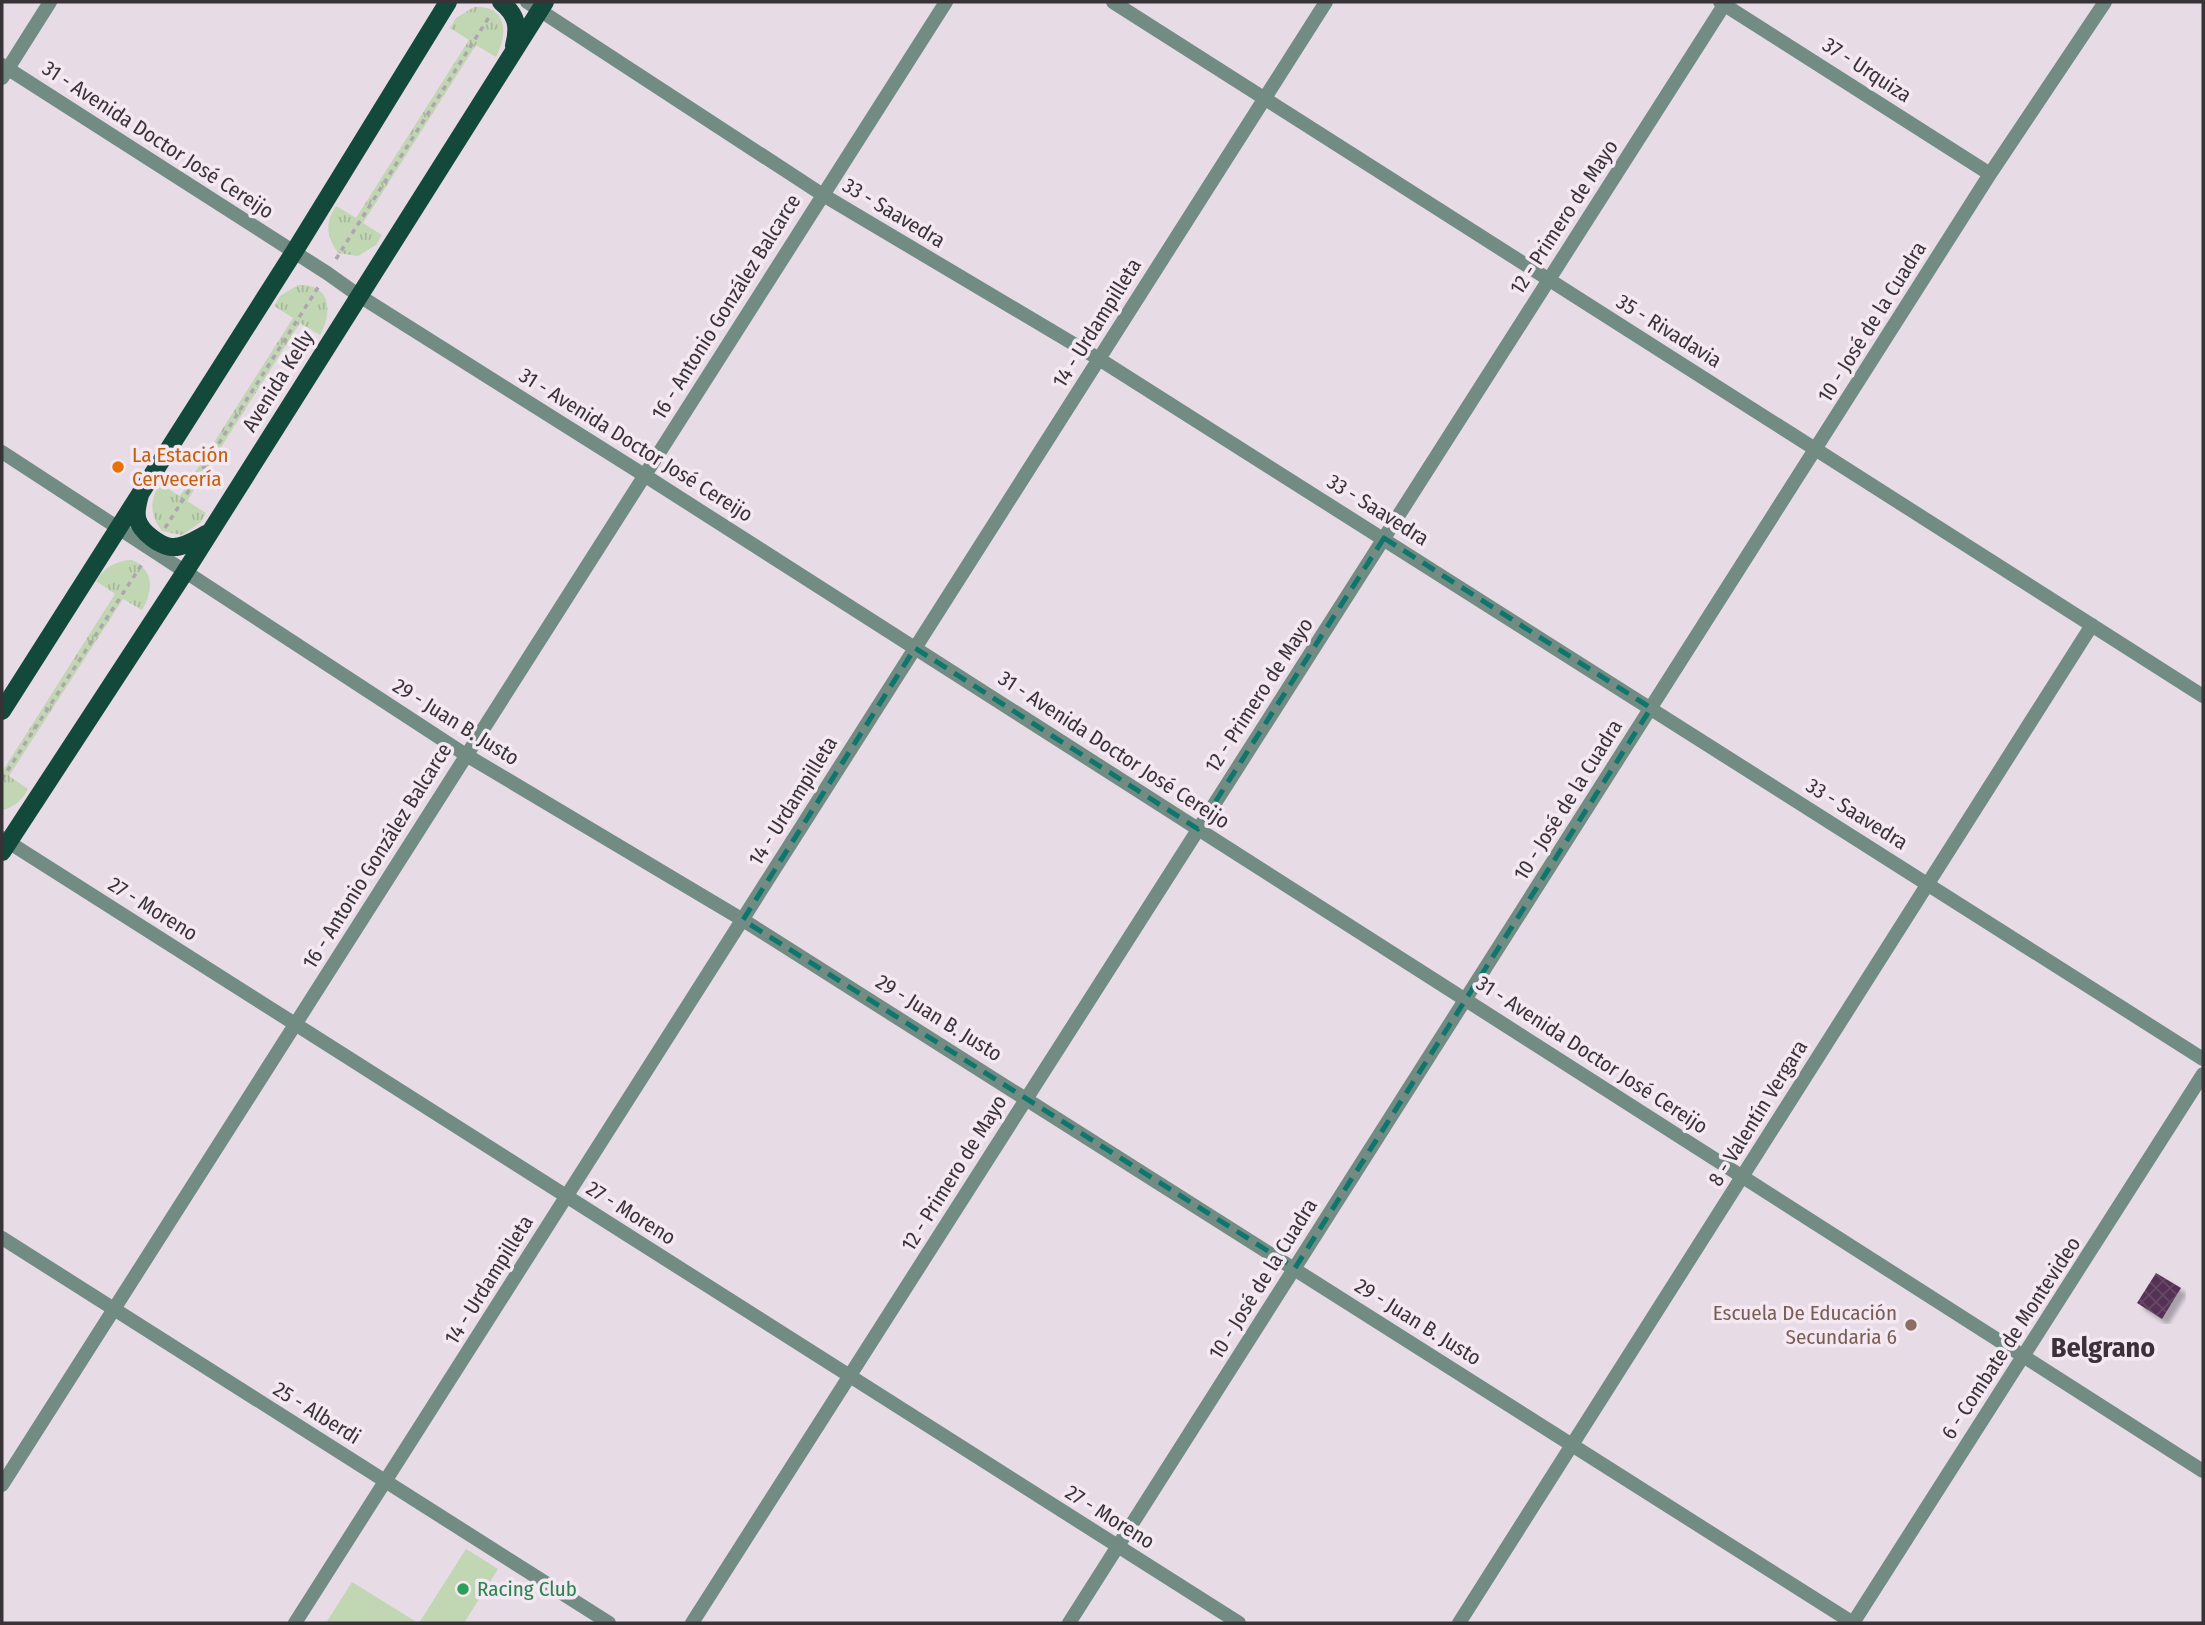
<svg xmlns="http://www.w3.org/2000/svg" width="2205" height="1625" font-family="'Fira Sans Condensed',sans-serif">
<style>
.grass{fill:url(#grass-tufts)}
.pitch{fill:#c1d6b2}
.building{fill:url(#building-cross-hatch);filter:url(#shadow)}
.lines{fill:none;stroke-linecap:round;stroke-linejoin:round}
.path{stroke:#afa5ae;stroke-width:3.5;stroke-dasharray:5 5;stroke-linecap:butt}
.minor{stroke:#728c83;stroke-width:14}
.tertiary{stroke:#728c83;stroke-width:14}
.primary{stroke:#12493a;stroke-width:18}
.marked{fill:none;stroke:#0f766e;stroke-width:5;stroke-dasharray:14 9;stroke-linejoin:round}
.food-dot{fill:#e8710a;stroke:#f4e8f3;stroke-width:2.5}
.education-dot{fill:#8d6e63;stroke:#f4e8f3;stroke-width:2.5}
.leisure-dot{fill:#2e9e5b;stroke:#f4e8f3;stroke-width:2.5}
.labels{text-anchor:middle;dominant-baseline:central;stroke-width:7;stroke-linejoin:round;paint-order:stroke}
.street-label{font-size:21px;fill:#383337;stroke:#f4e8f3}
.food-label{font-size:21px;fill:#c56008;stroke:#f4e8f3;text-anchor:start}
.education-label{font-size:21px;fill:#785e54;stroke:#f4e8f3;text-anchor:end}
.leisure-label{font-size:21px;fill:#27864d;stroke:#f4e8f3;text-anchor:start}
.district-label{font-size:28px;font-weight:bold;fill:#3b313a;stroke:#f4e8f3}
</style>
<defs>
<pattern id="grass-tufts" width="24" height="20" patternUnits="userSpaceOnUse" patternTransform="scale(1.75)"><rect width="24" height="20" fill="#c1d6b2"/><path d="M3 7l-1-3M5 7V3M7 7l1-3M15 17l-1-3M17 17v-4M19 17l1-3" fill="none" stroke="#a7b89a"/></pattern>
<pattern id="building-cross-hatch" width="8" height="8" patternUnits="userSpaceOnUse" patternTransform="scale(1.75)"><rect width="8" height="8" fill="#553254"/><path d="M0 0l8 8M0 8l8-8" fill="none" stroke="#664865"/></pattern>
<filter id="shadow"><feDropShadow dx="6" dy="6" stdDeviation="2" flood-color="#0004"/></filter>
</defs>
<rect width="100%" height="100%" fill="#e7dbe6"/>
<path class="grass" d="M474 7C508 5 508 34 496 57L476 45 363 223 382 235 376 245 358 256 338 253C326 236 325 223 336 206L356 218 469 40 450 28 456 18Z
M298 285C331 283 333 312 320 335L300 323 187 501 206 513 200 523 182 535 162 531C150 515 149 501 160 484L180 496 293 318 274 306 280 296Z
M132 560C155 570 153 592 142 610L123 599 9 776 28 789C22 800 15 807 2 810V772L115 594 96 581C105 567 115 561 132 560Z"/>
<path class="pitch" d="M466 1549 498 1569 464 1623H419Z
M352 1582 418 1623H326Z"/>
<path class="building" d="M2156 1273 2181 1288 2162 1319 2137 1303Z"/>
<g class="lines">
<path class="path" d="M336 259 491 14
M165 528 319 286
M2 779 144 561"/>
<path class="minor" d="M527 2 823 195 1099 359 2203 1059
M1113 2 2203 696
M1720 2 1990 174
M2 78 50 2
M2 452 466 755 743 920 1853 1623
M2 838 1239 1623
M2 1238 609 1623
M2 1485 946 2
M295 1623 1326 2
M692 1623 1726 2
M1069 1623 1990 174 2105 2
M1459 1623 2092 625
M1853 1623 2203 1074"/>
<path class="tertiary" d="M2 65 327 273 358 295 644 475 2203 1471"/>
<path class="primary" d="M501 2C517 15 519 26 514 46
M140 495C134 515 135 525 152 538 157 542 166 547 172 547 184 548 198 538 208 533
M2 711 294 252 448 2
M2 852 185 572 545 2"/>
</g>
<path class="marked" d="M1384 538 1651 708 1295 1268 743 920 915 648 1198 829Z"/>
<circle class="food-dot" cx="118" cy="467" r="7"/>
<circle class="education-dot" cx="1911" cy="1325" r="7"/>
<circle class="leisure-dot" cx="463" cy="1589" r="7"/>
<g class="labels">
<g class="street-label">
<text transform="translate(1867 70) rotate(33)">37 - Urquiza</text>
<text transform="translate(158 140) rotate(33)">31 - Avenida Doctor José Cereijo</text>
<text transform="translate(894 213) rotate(31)">33 - Saavedra</text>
<text transform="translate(1564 217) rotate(-57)">12 - Primero de Mayo</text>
<text transform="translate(726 307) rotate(-58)">16 - Antonio González Balcarce</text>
<text transform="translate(1872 322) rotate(-58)">10 - José de la Cuadra</text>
<text transform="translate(1097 323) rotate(-58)">14 - Urdampilleta</text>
<text transform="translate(1669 331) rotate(32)">35 - Rivadavia</text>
<text transform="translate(278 381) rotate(-58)">Avenida Kelly</text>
<text transform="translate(636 445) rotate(32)">31 - Avenida Doctor José Cereijo</text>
<text transform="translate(1378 510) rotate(32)">33 - Saavedra</text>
<text transform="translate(1259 695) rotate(-57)">12 - Primero de Mayo</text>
<text transform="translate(456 722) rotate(32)">29 - Juan B. Justo</text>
<text transform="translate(1114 750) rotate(33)">31 - Avenida Doctor José Cereijo</text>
<text transform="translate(1568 800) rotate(-58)">10 - José de la Cuadra</text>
<text transform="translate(793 801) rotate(-58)">14 - Urdampilleta</text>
<text transform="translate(1857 814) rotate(32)">33 - Saavedra</text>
<text transform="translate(377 856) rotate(-58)">16 - Antonio González Balcarce</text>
<text transform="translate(153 909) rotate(32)">27 - Moreno</text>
<text transform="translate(939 1018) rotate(32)">29 - Juan B. Justo</text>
<text transform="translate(1592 1055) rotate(33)">31 - Avenida Doctor José Cereijo</text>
<text transform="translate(1758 1113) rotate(-58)">8 - Valentín Vergara</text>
<text transform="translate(954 1173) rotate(-58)">12 - Primero de Mayo</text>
<text transform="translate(631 1213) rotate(32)">27 - Moreno</text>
<text transform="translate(1263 1279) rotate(-58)">10 - José de la Cuadra</text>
<text transform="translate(489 1280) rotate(-58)">14 - Urdampilleta</text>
<text transform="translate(1418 1322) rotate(32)">29 - Juan B. Justo</text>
<text transform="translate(2011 1338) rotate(-57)">6 - Combate de Montevideo</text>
<text transform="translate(317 1413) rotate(32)">25 - Alberdi</text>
<text transform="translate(1110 1517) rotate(32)">27 - Moreno</text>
</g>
<g class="food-label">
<text x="132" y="455">La Estación<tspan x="132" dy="24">Cervecería</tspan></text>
</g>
<g class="education-label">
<text x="1897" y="1313">Escuela De Educación<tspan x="1897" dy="24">Secundaria 6</tspan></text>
</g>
<g class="leisure-label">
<text x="477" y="1589">Racing Club</text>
</g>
<g class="district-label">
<text x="2103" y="1347">Belgrano</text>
</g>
</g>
<rect width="2205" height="1625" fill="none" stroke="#383337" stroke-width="7"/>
</svg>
